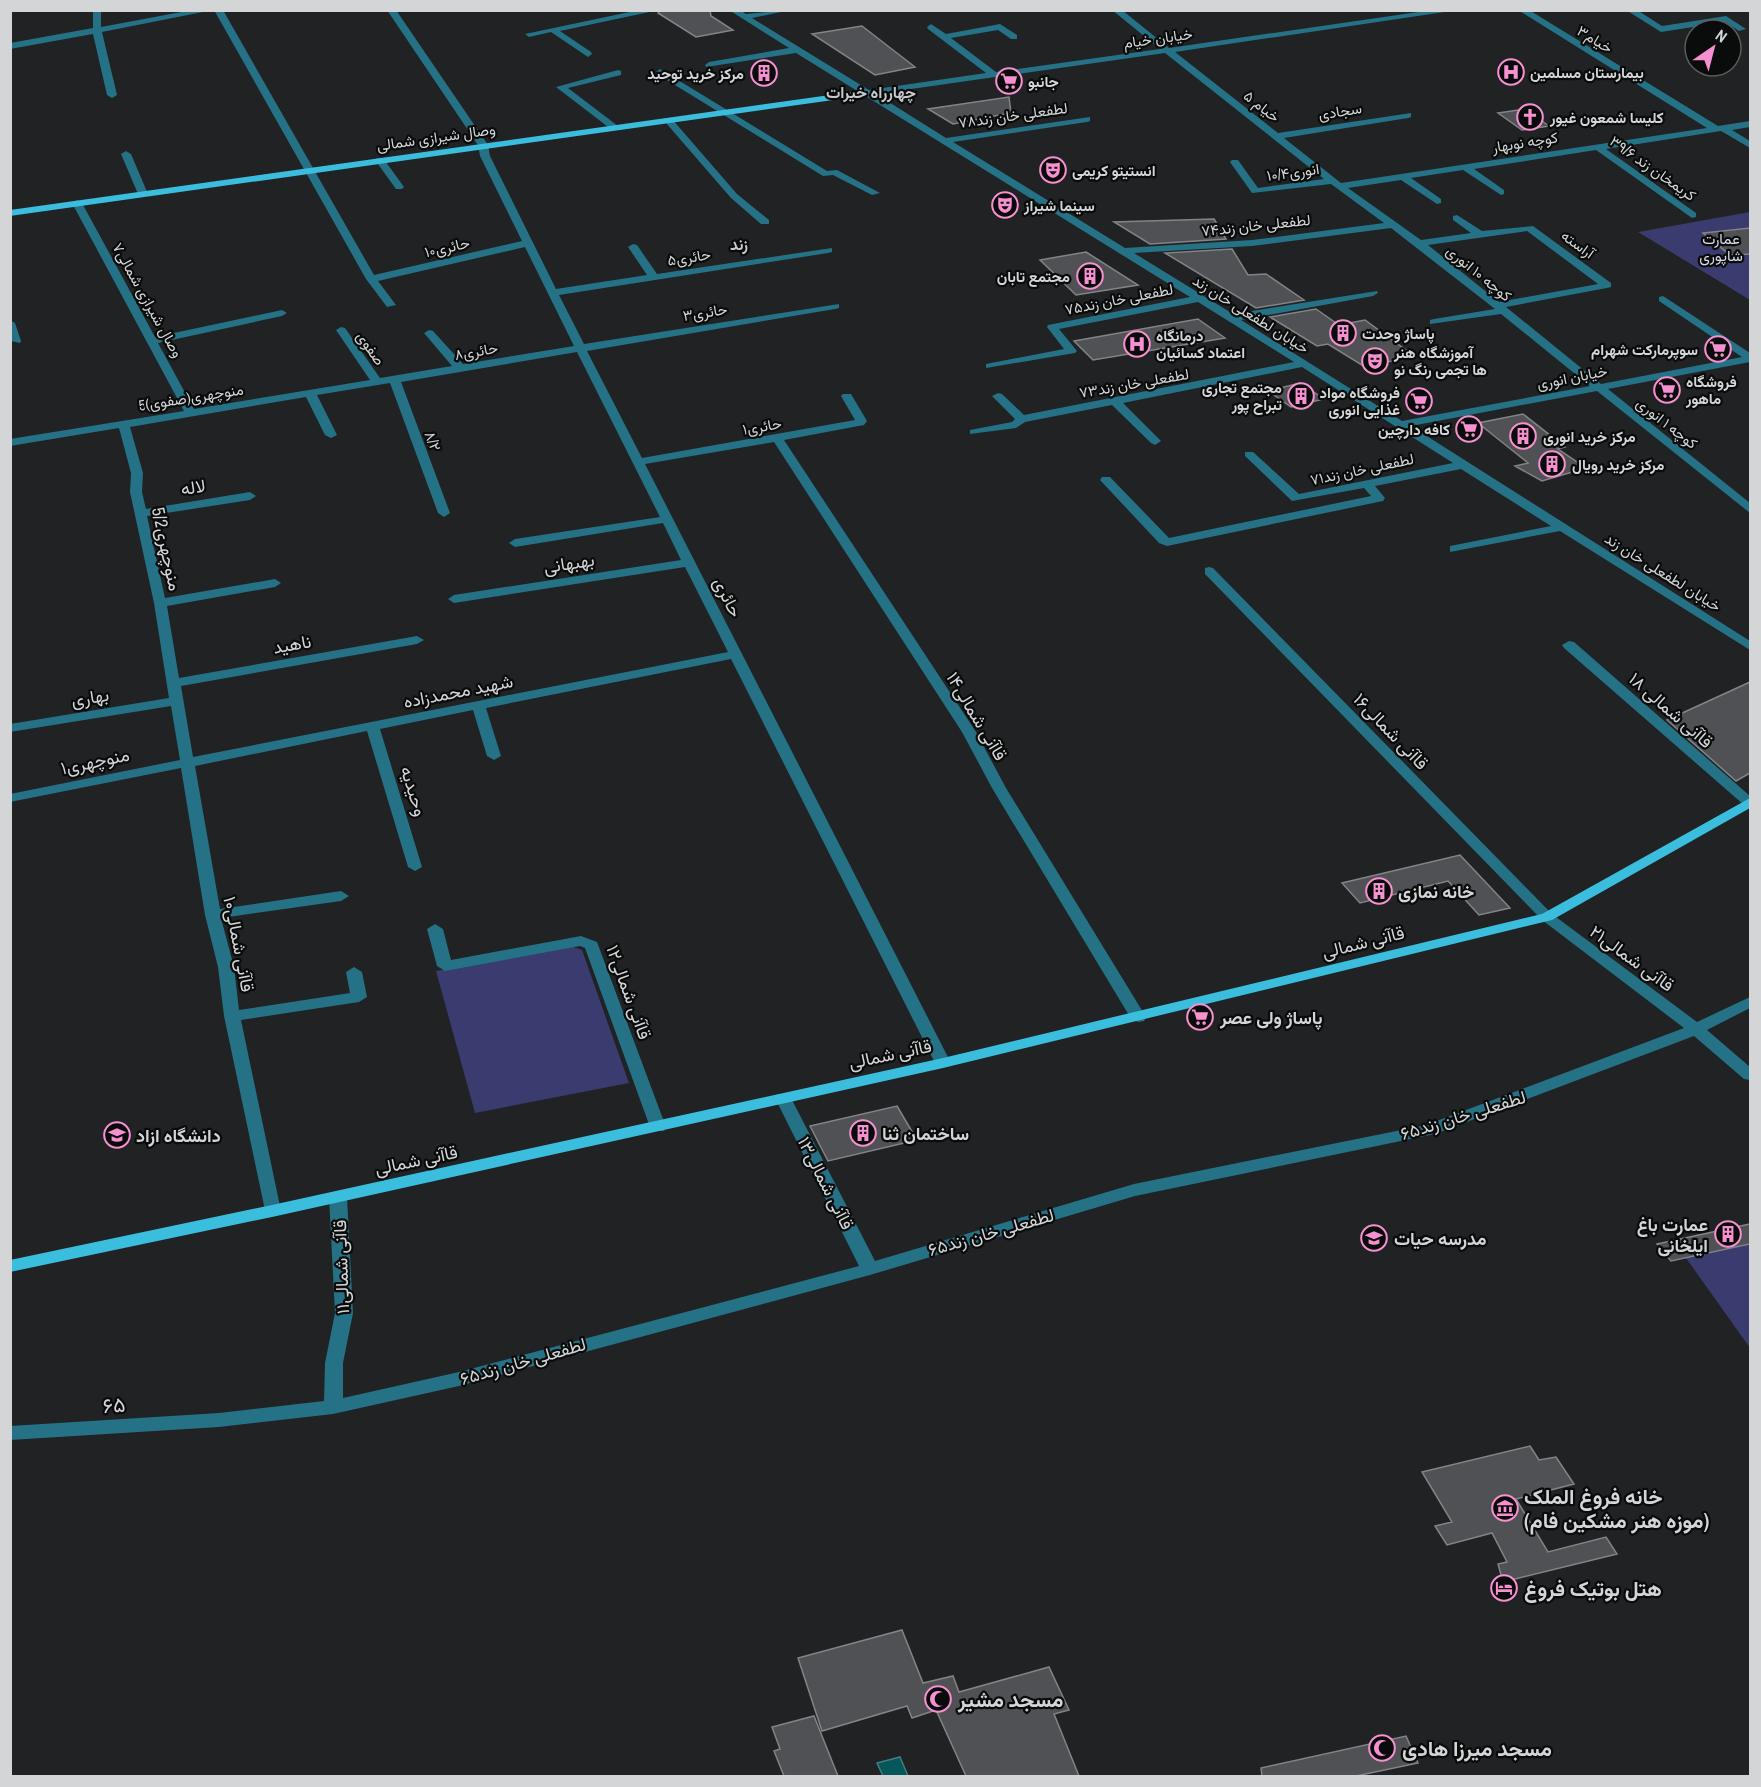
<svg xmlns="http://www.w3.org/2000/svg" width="1761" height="1787" font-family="'Archivo Narrow',Vazirmatn,sans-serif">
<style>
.green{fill:#3a3b6e}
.water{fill:#065759;stroke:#447d7f;stroke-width:1.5}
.building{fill:#4f5154;stroke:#828487;stroke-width:1.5}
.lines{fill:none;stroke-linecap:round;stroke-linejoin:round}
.minor{fill:#257185;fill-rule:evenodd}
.major{fill:#3bbdde;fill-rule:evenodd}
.labels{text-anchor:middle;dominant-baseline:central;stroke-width:4.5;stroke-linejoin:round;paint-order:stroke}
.far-street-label{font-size:15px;fill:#d3d5d7;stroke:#0a0c0c}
.far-poi-label{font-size:15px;font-weight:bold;fill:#d3d5d7;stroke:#0a0c0c;text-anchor:start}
.far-park-label{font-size:15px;fill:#d8daef;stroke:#0a0c0c}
.far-neighbourhood-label{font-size:16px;font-weight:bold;fill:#c6cacc;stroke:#0a0c0c}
.street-label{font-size:18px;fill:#d3d5d7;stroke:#0a0c0c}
.poi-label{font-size:18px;font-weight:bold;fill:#d3d5d7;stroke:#0a0c0c;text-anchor:start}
.near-street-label{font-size:21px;fill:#d3d5d7;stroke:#0a0c0c}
.near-poi-label{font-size:21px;font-weight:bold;fill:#d3d5d7;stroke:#0a0c0c;text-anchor:start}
</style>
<rect width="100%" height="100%" fill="#202224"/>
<path class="green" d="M1750 212V300L1638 232Z
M573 947 582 950 629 1083 475 1113 436 971Z
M1750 1244V1348L1686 1258Z"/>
<path class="water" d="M900 1757 908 1776H883L877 1763Z"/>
<path class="building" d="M661 10H710L711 16 733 30 696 37 658 13Z
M862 26 915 67 875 75 812 34Z
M1009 97 1011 113 953 124 928 109Z
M1525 109 1549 126 1522 130 1498 113Z
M1214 219 1226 239 1150 244 1114 222Z
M1750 228V254L1730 255 1703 233Z
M1232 249 1248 275 1266 274 1304 300 1256 308 1165 253Z
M1086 252 1138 285 1076 295 1040 260Z
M1316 309 1339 325 1365 320 1414 356 1365 367 1328 344 1317 346 1270 317Z
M1198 319 1225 338 1093 360 1074 341Z
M1300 383 1324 399 1291 407 1268 391Z
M1523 414 1565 447 1558 449 1586 468 1542 481 1515 466 1528 463 1478 423Z
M1750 682V773L1736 781 1667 720Z
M1460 855 1510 908 1479 915 1448 881 1360 903 1342 883Z
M897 1106 917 1140 828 1161 810 1126Z
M1750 1224V1244L1671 1261 1657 1244Z
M1530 1446 1539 1460 1556 1457 1574 1484 1516 1499 1548 1552 1606 1537 1617 1554 1503 1582 1498 1564 1507 1562 1492 1533 1447 1545 1435 1526 1452 1522 1422 1472Z
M902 1630 923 1683 953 1676 959 1692 1049 1667 1069 1710 1054 1714 1079 1776H966L936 1710 912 1718 907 1706 822 1731 798 1658Z
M814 1716 838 1776H784L774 1751 780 1749 772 1727Z
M1406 1736 1418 1763 1356 1776H1262L1261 1768Z"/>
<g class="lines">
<path class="minor" d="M93 10H101V27L192 10H213L102 32 117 95 112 98 107 95 93 34 10 49V43L93 28Z
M214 10H223L374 275 522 241 480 156 478 145 387 10H396L488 145 490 156 556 289 647 275 628 247 633 244 637 245 657 274 832 248V252L828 253 559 295 584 344 839 304V308L835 309 587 351 642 458 855 420 841 396 843 394H851L867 421 864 425 784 440 976 732 1006 788 1146 1017 1144 1021 1138 1022 1130 1017 992 788 962 732 774 442 645 464 951 1063 943 1068 935 1063 731 659 486 708 501 756 494 760 487 756 473 710 380 729 422 867 415 871 408 867 367 731 195 766 220 909 341 891 349 896 341 901 221 918 234 967 239 1010 350 993 346 972 354 967 362 972 367 997 359 1002 241 1020 281 1211 278 1215H266L224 1016 218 967 205 915 181 768 10 802V794L180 760 171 706 10 732V724L169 698 154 603 130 492 131 473 119 428 10 446V439L184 411 72 203 77 200 82 203 155 337 282 310 287 313 282 316 158 343 194 409 370 380 336 330 341 327 345 328 380 378 452 366 424 333 429 330 433 331 463 364 574 346 525 247 378 281 396 305 387 307 366 279ZM577 352 660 517 515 539 509 543 515 547 663 523 681 560 454 595 448 599 454 603 685 567 728 652 193 757 181 686 417 644 424 640 417 636 179 678 167 606 275 587 281 583 275 579 165 598 147 516 250 500 256 496 250 492 146 509 142 492 143 473 130 427 306 397 325 435 331 438 337 435 317 395 390 383 438 513 444 517 450 513 401 382Z
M639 10H659L560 31 591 52 592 54 588 57 551 32 529 37 525 34Z
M729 10H740L746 14 790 10 752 18 869 90 986 73 928 29 927 27 931 24 946 34 1000 24 1017 35V39H1011L998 30 951 38 996 72 1160 49 1112 10H1122L1169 48 1432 10H1458L1175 52 1278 133 1411 113V117L1408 118 1284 138 1341 183 1707 128 1518 10H1529L1718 126 1750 121V127L1732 130 1750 141V148L1721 131 1606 149 1696 213V217L1692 218 1596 150 1474 169 1504 190V194L1501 195 1463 170 1411 178 1441 199V203L1437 204 1401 180 1348 188 1421 240 1471 233 1453 220V216L1457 215 1482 231 1533 226 1611 283V287L1607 288 1506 307 1601 384 1742 357 1659 301V297L1663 296 1750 353V362L1608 389 1750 503V513L1597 391 1411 426 1750 641V650L1560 531 1450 552V546L1551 526 1461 469 1375 486 1385 498 1383 501 1167 546 1159 543 1100 480 1102 477H1110L1169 538 1371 496 1364 488 1292 501 1245 456V452H1253L1299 494 1453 463 1302 367 1123 403 1161 441 1155 445 1151 443 1112 405 1025 422 1016 428 970 434V430L1012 422 1015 419 992 396 998 393 1002 394 1024 415 1294 362 1198 302 1059 329 1077 351 1075 353 986 368V364L1064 349 1047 327 1048 325 1190 297 796 53 706 67 705 65 709 62 789 48ZM1165 53 1324 179 1258 188 1238 160H1232L1230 162 1252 193 1331 184 1384 223 1252 240 1125 248 953 142 1087 122 1090 121V117L946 138 876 94ZM1391 228 1495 309 1434 319 1430 320V324L1501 314 1590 386 1402 421 1241 320 1373 296 1378 293 1377 291 1233 314 1134 253 1252 246ZM1527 231 1598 284 1499 302 1428 245Z
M1626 10H1637L1662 26 1726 16 1746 29 1739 31 1725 22 1661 32Z
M660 69 827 171 837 170 880 193 872 195 833 175 823 176 657 74 656 72Z
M618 70 621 71V75L568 88 618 126V130H612L556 87Z
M666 119H672L737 194 769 220V224H761L731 198 666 123Z
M126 151 131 154 148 194 146 196 138 194 121 154Z
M377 158H383L404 187 402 189H396L375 160Z
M10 320 15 323 21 341 20 343 11 341Z
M1209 567 1213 568 1552 914 1697 1022 1750 997V1008L1707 1030 1750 1067V1080L1744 1079 1694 1036 1435 1134 1135 1196 870 1275 459 1386 333 1414 219 1427 10 1440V1426L219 1413 324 1401 325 1363 335 1313 329 1197 332 1193H344L347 1197 353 1313 343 1363V1398L459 1372 859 1266 775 1098 777 1094H789L791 1098 875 1261 1134 1184 1426 1125 1684 1028 1542 920 1205 574V568Z
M1569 641 1574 642 1750 796V806L1744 805 1564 648 1562 645Z
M435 924 443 929 451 960 581 936 597 942 666 1127 664 1131H652L650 1127 585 948 580 946 445 971 437 966 427 929Z"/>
<path class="major" d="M866 90 871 93 869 95 10 216V210Z
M1750 798V808L1552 920 943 1068 272 1217 10 1272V1260L272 1205 943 1058 1542 914Z"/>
</g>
<defs>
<g id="hospital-ring" transform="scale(1.35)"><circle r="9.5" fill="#0a0c0c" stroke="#f690d0" stroke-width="1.5"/><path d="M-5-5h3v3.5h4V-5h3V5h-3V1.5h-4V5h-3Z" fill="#f690d0"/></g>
<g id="building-ring" transform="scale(1.35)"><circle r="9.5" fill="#0a0c0c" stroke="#f690d0" stroke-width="1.5"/><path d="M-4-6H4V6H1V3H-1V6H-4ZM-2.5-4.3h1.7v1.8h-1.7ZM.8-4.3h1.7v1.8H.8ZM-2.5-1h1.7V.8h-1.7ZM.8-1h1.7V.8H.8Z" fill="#f690d0"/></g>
<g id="supermarket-ring" transform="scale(1.35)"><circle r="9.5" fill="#0a0c0c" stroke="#f690d0" stroke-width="1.5"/><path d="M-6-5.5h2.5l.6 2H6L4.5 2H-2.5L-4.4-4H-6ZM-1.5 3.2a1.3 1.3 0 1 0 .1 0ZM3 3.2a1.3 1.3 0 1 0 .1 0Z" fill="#f690d0"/></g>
<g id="church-ring" transform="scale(1.35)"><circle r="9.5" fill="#0a0c0c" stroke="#f690d0" stroke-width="1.5"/><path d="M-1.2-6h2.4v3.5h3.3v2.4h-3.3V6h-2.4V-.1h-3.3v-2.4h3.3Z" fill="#f690d0"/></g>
<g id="theatre-ring" transform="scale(1.35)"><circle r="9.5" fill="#0a0c0c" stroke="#f690d0" stroke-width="1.5"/><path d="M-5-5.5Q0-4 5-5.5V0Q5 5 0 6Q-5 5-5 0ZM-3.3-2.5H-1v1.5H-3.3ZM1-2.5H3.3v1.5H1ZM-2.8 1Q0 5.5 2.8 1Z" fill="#f690d0"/></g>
<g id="university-ring" transform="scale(1.35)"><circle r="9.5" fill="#0a0c0c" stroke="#f690d0" stroke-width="1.5"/><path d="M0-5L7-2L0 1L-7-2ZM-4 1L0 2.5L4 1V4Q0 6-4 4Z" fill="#f690d0"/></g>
<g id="school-ring" transform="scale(1.35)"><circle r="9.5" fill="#0a0c0c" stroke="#f690d0" stroke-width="1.5"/><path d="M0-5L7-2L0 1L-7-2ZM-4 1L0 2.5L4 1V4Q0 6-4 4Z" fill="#f690d0"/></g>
<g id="museum-ring" transform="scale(1.35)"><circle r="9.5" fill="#0a0c0c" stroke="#f690d0" stroke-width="1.5"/><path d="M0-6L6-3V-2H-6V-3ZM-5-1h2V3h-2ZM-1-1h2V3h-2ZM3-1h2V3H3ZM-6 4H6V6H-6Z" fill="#f690d0"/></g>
<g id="hotel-ring" transform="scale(1.35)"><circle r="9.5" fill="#0a0c0c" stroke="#f690d0" stroke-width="1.5"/><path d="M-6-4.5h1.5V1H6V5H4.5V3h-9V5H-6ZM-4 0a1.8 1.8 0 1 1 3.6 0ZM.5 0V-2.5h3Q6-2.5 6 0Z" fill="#f690d0"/></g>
<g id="mosque-ring" transform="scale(1.35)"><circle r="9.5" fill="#0a0c0c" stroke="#f690d0" stroke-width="1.5"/><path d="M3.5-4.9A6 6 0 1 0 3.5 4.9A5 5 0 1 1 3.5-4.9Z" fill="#f690d0"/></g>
</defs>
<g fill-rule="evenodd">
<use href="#hospital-ring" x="1511" y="72"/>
<use href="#building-ring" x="764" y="73"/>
<use href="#supermarket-ring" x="1009" y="81"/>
<use href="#church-ring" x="1530" y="117"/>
<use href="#theatre-ring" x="1053" y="170"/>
<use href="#theatre-ring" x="1005" y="205"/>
<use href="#building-ring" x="1090" y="276"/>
<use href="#building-ring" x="1343" y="333"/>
<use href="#hospital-ring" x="1137" y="344"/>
<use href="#supermarket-ring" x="1718" y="349"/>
<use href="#theatre-ring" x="1375" y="361"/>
<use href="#supermarket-ring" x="1667" y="390"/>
<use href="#building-ring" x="1301" y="396"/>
<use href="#supermarket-ring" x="1419" y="401"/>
<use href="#supermarket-ring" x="1469" y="429"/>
<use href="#building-ring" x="1523" y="436"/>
<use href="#building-ring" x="1552" y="464"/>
<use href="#building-ring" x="1379" y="891"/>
<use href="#supermarket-ring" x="1200" y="1017"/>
<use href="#building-ring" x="863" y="1133"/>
<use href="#university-ring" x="117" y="1135"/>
<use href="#building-ring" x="1728" y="1234"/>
<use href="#school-ring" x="1374" y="1238"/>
<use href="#museum-ring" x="1505" y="1508"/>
<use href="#hotel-ring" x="1504" y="1588"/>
<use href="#mosque-ring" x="938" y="1699"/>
<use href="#mosque-ring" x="1382" y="1748"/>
</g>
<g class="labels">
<g class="far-street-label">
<text transform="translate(1158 38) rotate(-8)">خیابان خیام</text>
<text transform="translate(1595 39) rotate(31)">خیام۳</text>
<text transform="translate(1262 106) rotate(38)">۵ خیام</text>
<text transform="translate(1340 111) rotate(-9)">سجادی</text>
<text transform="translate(1013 115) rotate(-8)">لطفعلی خان زند۷۸</text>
<text transform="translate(436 137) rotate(-8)">وصال شیرازی شمالی</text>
<text transform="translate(1525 142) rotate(-9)">کوچه نوبهار</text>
<text transform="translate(1653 168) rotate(35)">کریمخان زند ۳۹/۶</text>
<text transform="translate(1293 172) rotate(-8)">انوری۱۰/۴</text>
<text transform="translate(1256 225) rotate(-6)">لطفعلی خان زند۷۴</text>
<text transform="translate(1578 244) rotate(36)">آراسته</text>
<text transform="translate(447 247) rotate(-13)">حائری۱۰</text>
<text transform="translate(689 257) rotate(-9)">حائری۵</text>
<text transform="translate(1479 273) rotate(39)">کوچه ۱۰ انوری</text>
<text transform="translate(1119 299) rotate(-11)">لطفعلی خان زند۷۵</text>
<text transform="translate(148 300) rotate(61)">وصال شیرازی شمالی۷</text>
<text transform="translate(705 312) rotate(-9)">حائری۳</text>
<text transform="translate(1251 314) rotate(32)">خیابان لطفعلی خان زند</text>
<text transform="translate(371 348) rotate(55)">صفوی</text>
<text transform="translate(476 351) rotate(-10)">حائری۸</text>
<text transform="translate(1572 377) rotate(-11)">خیابان انوری</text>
<text transform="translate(1134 383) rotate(-10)">لطفعلی خان زند۷۳</text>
<text transform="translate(191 397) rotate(-9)">5منوچهری(صفوی)</text>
<text transform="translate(1667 423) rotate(38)">کوچه ۱ انوری</text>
<text transform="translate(762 426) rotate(-10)">حائری۱</text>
<text transform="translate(433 441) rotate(69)">۸/۲</text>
<text transform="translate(1362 469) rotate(-12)">لطفعلی خان زند۷۱</text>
<text transform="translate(1663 572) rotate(32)">خیابان لطفعلی خان زند</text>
</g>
<g class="far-poi-label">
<text x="1530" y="72">بیمارستان مسلمین</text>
<text x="744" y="73" text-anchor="end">مرکز خرید توحید</text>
<text x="1028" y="81">جانبو</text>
<text x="1550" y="117">کلیسا شمعون غیور</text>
<text x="1072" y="170">انستیتو کریمی</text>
<text x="1024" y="205">سینما شیراز</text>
<text x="1070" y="276" text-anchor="end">مجتمع تابان</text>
<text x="1362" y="333">پاساژ وحدت</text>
<text x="1156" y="335">درمانگاه<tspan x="1156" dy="17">اعتماد کسائیان</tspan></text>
<text x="1698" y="349" text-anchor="end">سوپرمارکت شهرام</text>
<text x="1394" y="352">آموزشگاه هنر<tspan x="1394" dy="17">ها تجمی رنگ نو</tspan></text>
<text x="1686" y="381">فروشگاه<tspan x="1686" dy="17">ماهور</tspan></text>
<text x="1282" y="387" text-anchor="end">مجتمع تجاری<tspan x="1282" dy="17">تبراح پور</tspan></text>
<text x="1400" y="392" text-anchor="end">فروشگاه مواد<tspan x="1400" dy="17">غذایی انوری</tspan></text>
<text x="1450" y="429" text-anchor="end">کافه دارچین</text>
<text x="1543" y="436">مرکز خرید انوری</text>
<text x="1572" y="464">مرکز خرید رویال</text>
</g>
<g class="far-park-label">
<text x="1721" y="238">عمارت<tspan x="1721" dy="17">شاپوری</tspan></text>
</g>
<g class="far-neighbourhood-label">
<text x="871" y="92">چهارراه خیرات</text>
<text x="739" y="244">زند</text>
</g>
<g class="street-label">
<text transform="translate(193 487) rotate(-9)">لاله</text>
<text transform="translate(167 549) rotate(78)">5/2منوچهری</text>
<text transform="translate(569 563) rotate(-9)">بهبهانی</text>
<text transform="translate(728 597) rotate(63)">حائری</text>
<text transform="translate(292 644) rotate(-10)">ناهید</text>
<text transform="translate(458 691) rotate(-11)">شهید محمدزاده</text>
<text transform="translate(90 697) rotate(-9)">بهاری</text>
<text transform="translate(1671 710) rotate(41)">۱۸ قاآنی شمالی</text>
<text transform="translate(977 716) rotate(59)">قاآنی شمالی۱۴</text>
<text transform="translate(1391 731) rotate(46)">قاآنی شمالی۱۶</text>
<text transform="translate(95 761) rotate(-12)">منوچهری۱</text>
<text transform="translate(414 791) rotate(73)">وحیدیه</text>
<text transform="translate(1363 942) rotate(-14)">قاآنی شمالی</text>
<text transform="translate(239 944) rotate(79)">قاآنی شمالی۱۰</text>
<text transform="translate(1632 958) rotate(36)">قاآنی شمالی۲۱</text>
<text transform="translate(629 992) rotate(70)">قاآنی شمالی۱۲</text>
<text transform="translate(890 1054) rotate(-12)">قاآنی شمالی</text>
<text transform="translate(1463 1115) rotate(-17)">لطفعلی خان زند۶۵</text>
<text transform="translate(416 1160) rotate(-12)">قاآنی شمالی</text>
<text transform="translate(826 1183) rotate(63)">قاآنی شمالی۱۳</text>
<text transform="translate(991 1232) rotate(-16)">لطفعلی خان زند۶۵</text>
<text transform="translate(341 1267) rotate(-92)">قاآنی شمالی۱۱</text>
<text transform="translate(523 1361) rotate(-16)">لطفعلی خان زند۶۵</text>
</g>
<g class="poi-label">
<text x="1398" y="891">خانه نمازی</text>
<text x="1220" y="1017">پاساژ ولی عصر</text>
<text x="882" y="1133">ساختمان ثنا</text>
<text x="136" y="1135">دانشگاه ازاد</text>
<text x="1708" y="1224" text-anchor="end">عمارت باغ<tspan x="1708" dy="21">ایلخانی</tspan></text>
<text x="1394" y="1238">مدرسه حیات</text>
</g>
<g class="near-street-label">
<text transform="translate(114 1405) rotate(-4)">۶۵</text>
</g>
<g class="near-poi-label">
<text x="1524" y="1496">خانه فروغ الملک<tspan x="1524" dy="24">(موزه هنر مشکین فام)</tspan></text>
<text x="1524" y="1588">هتل بوتیک فروغ</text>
<text x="958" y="1699">مسجد مشیر</text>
<text x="1402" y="1748">مسجد میرزا هادی</text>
</g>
</g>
<rect width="1761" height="1787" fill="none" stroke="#d3d5d7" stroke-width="24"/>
<g transform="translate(1713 48) rotate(35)"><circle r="28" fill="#0a0c0c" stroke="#5a5c5d" stroke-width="1.5"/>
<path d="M0-4.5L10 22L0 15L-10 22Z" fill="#f690d0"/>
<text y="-9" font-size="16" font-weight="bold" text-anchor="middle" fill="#d3d5d7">N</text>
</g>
</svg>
